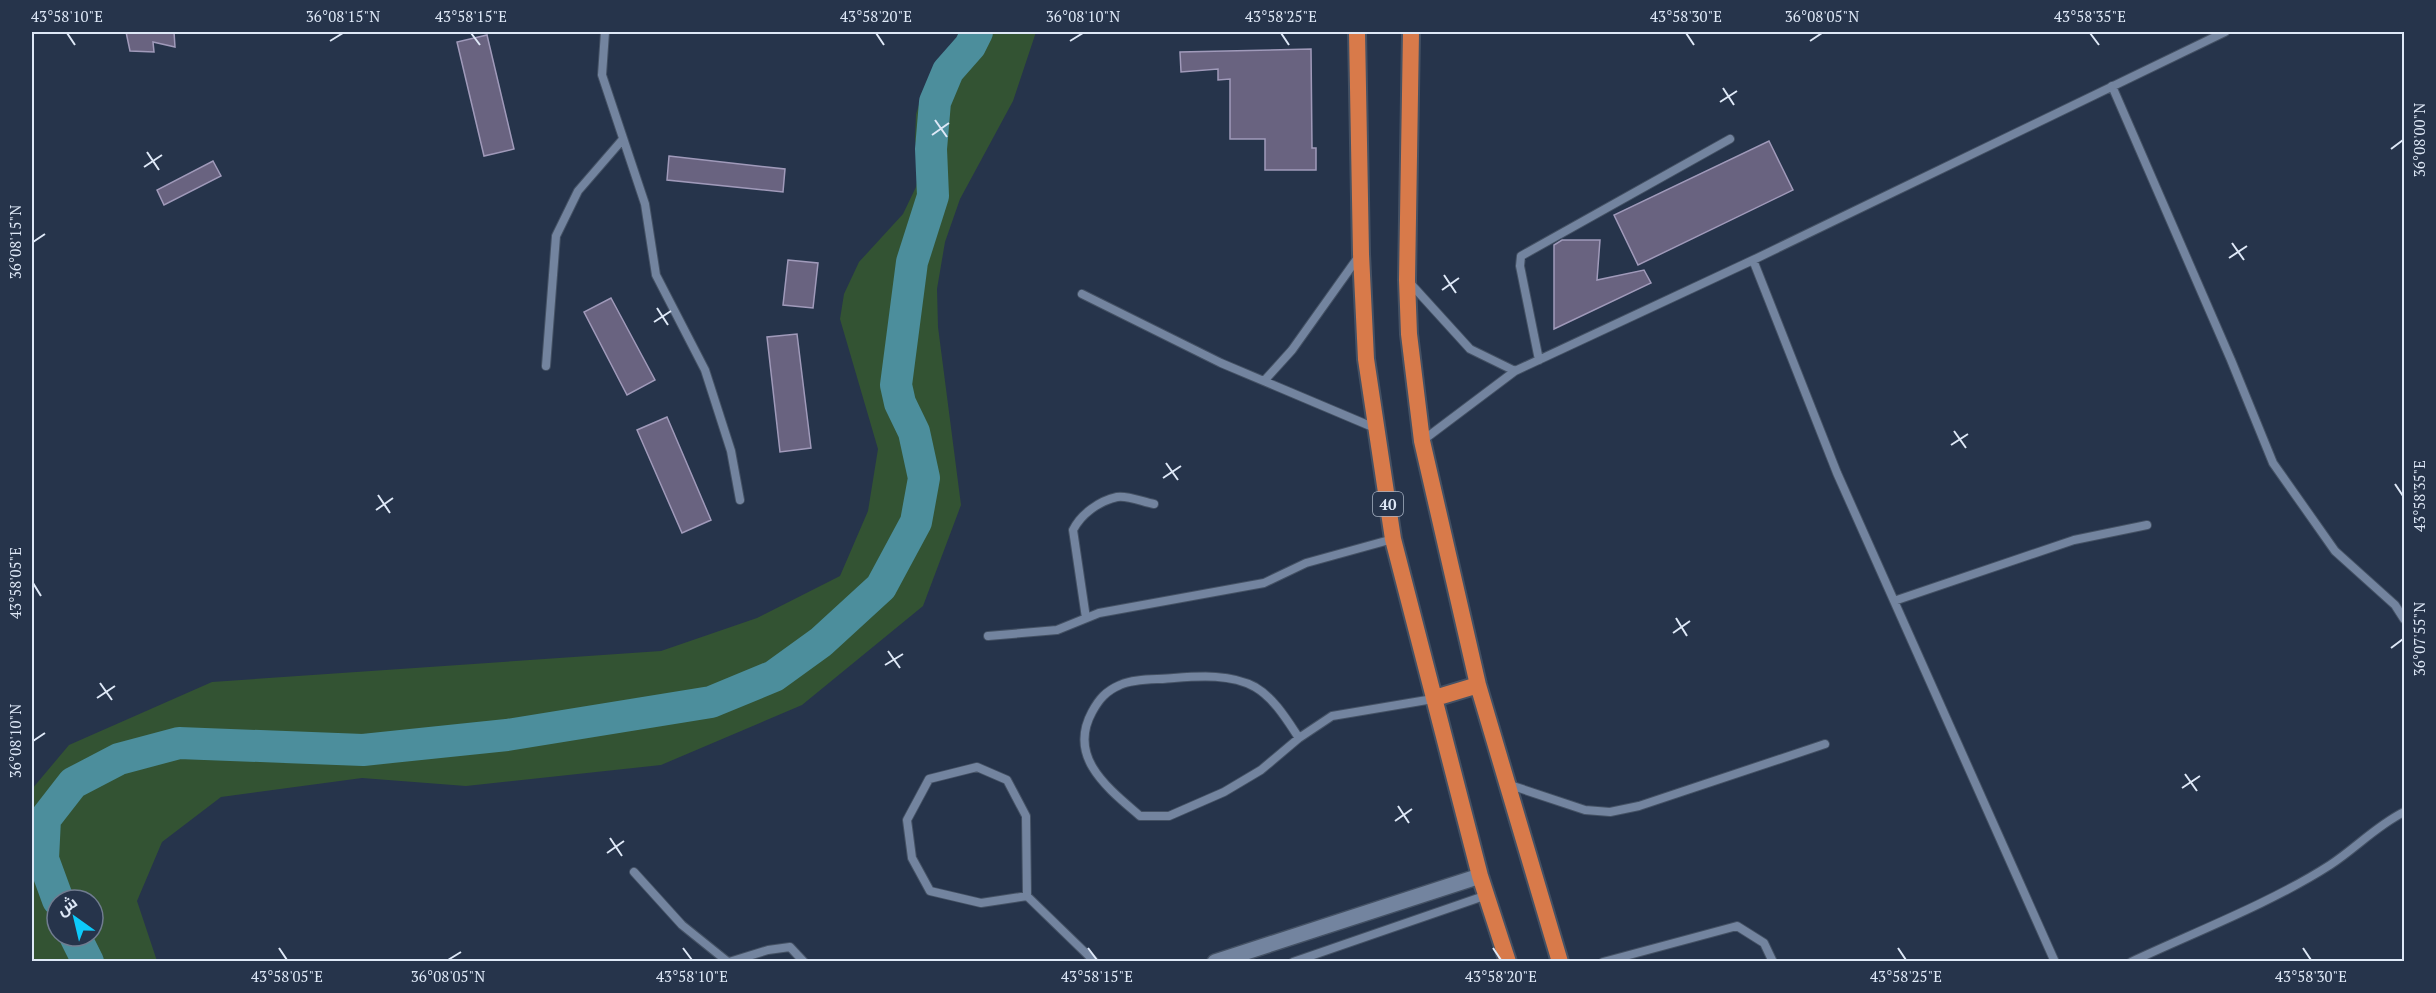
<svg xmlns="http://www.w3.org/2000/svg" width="2436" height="993" font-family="'PT Serif',Cairo,serif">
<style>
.green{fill:#335333;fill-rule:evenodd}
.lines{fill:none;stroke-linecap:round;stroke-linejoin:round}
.river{stroke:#4c8e9c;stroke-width:32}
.building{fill:#696380;stroke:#a09aba;stroke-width:1.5}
.service-casing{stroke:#445164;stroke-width:10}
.minor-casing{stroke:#445164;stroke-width:18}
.trunk-casing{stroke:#445164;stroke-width:20}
.service{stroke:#73849f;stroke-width:8}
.minor{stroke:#73849f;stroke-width:15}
.trunk{stroke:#d87a4a;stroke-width:16}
.ticks{fill:none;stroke:#dee8f7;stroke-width:2}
.labels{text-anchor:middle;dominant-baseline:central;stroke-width:6;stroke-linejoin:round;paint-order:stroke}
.shield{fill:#26344b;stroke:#a7b2c3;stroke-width:1.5}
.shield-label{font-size:15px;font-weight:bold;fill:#dee8f7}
.neatline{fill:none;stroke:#dee8f7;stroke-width:2}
.ticks-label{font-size:15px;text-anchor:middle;fill:#dee8f7}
</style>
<rect width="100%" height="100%" fill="#26344b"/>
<path class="green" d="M960 32H1036L1013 101 960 199 945 242 937 289 938 327 961 505 923 606 802 705 661 765 466 786 362 778 221 797 162 842 137 901 157 961H32V789L69 745 212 682 661 651 757 618 840 576 868 511 878 449 840 319 844 294 859 262 903 214 916 187 920 166 915 139 916 114 927 80 947 55ZM57 900H93V936H57Z"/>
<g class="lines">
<path class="river" d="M58 900 43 859 45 819 73 783 119 759 179 743 363 750 507 735 711 702 774 676 821 642 881 587 916 522 924 478 914 432 900 403 896 385 912 262 933 196 931 149 935 102 948 71 970 46 977 32
M75 936 88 962"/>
</g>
<path class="building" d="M126 32H174L175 47 153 42 154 52 130 51Z
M487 35 514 149 484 156 457 42Z
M1311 49 1312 148H1316V170H1265V139H1230V79L1218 80V69L1181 72 1180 52Z
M1769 141 1793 190 1638 265 1614 215Z
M669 156 785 169 783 192 667 180Z
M213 161 221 176 164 205 157 190Z
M1562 240H1600L1597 280 1644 270 1651 283 1554 329V245Z
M788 260 818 263 813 308 783 305Z
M611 298 655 380 627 395 584 312Z
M797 334 811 448 780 452 767 337Z
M667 417 711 520 682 533 637 430Z"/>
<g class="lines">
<g class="service-casing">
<path id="service" d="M605 32 602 75 645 204 656 275 705 370 731 451 740 500
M2112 86 2231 360 2273 463 2335 551 2395 605 2404 619
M1753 260 1837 473 2055 962
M1410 283 1470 349 1515 371
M1082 294 1221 363 1375 428
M1539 360 1520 266 1521 256 1730 139
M546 366 556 236 578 191 623 139
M1264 381 1292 350 1359 256
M1422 441 1515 371 1753 260 2225 32
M1894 601 2074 540 2147 525
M1086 618 1073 530C1081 514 1099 501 1117 497 1127 495 1143 502 1154 504
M988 636 1057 630 1099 613 1264 583 1306 563 1393 539
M1299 738C1287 720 1274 698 1255 687 1231 674 1201 676 1174 678 1158 680 1135 678 1120 685 1106 691 1099 699 1092 712 1067 758 1109 789 1140 816H1169L1224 792 1261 770 1299 738 1332 716 1433 699
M1507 784 1585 810 1610 812 1639 806 1825 744
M634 872 682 925 728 962
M1027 896 1026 816 1007 780 977 767 929 779 907 820 912 858 930 891 981 903 1027 896 1095 962
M729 962 768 950 790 947 804 962
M1293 962 1487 895
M1603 962 1737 926 1764 943 1773 962
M2131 962C2195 932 2271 903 2330 865 2356 848 2376 826 2404 812"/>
</g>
<g class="minor-casing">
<path id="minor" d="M1215 962 1480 876"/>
</g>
<g class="trunk-casing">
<path id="trunk" d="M1357 32 1361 254 1366 359 1393 539 1480 876 1508 962
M1411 32 1407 280 1409 334 1422 441 1478 685 1560 962
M1435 698 1478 685"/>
</g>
<use href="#service" class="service"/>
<use href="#minor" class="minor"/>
<use href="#trunk" class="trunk"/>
</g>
<path class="ticks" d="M67 33 75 45M471 33 480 45M876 33 884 45M1281 33 1289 45M1686 33 1694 45M2090 33 2099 45M330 41 343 33M1070 41 1083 33M1810 41 1822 33M1723 88 1734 105M1720 102 1737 91M935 120 947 137M932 135 949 123M2391 149 2403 140M147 152 159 170M144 167 162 155M33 242 45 234M2232 243 2244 260M2229 258 2247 246M1444 275 1456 293M1442 290 1459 278M657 308 668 325M654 322 671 311M1954 431 1966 448M1951 445 1968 434M1166 463 1178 480M1163 478 1181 466M2395 484 2403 496M378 495 390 513M376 510 393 498M33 583 41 596M1676 618 1687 636M1673 633 1690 621M2391 648 2403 639M888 651 900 668M885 665 903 654M100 683 112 700M97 698 115 686M33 741 45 733M2185 774 2197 791M2182 788 2200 776M1398 806 1409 823M1395 821 1412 809M610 838 622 856M607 853 624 841M279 948 287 960M683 948 692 960M1088 948 1097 960M1493 948 1501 960M1898 948 1906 960M2303 948 2311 960M448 960 461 952"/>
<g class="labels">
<rect class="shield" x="1373" y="492" width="30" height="24" rx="4.5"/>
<g class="shield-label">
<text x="1388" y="504">40</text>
</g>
</g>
<rect width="2436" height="993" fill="none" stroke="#26344b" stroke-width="66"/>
<g transform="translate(75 918) rotate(326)"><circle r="28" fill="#26344b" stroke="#707c90" stroke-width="1.5"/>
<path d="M0-4.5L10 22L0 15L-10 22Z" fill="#0dcafa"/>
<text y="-9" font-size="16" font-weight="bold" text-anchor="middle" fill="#dee8f7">ش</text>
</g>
<rect x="33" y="33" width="2370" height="927" class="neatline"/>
<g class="ticks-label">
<text x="67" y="22">43°58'10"E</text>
<text x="343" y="22">36°08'15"N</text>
<text x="471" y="22">43°58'15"E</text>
<text x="876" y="22">43°58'20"E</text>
<text x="1083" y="22">36°08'10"N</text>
<text x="1281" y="22">43°58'25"E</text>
<text x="1686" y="22">43°58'30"E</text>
<text x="1822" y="22">36°08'05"N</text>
<text x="2090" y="22">43°58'35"E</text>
<text transform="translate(2420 140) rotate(-90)" y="5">36°08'00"N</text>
<text transform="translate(16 242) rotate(-90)" y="5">36°08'15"N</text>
<text transform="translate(2420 496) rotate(-90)" y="5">43°58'35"E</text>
<text transform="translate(16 583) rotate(-90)" y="5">43°58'05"E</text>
<text transform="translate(2420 639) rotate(-90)" y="5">36°07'55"N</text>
<text transform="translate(16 741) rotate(-90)" y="5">36°08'10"N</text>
<text x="287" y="982">43°58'05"E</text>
<text x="448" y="982">36°08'05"N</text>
<text x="692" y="982">43°58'10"E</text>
<text x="1097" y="982">43°58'15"E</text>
<text x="1501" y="982">43°58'20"E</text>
<text x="1906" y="982">43°58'25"E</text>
<text x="2311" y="982">43°58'30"E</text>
</g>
</svg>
